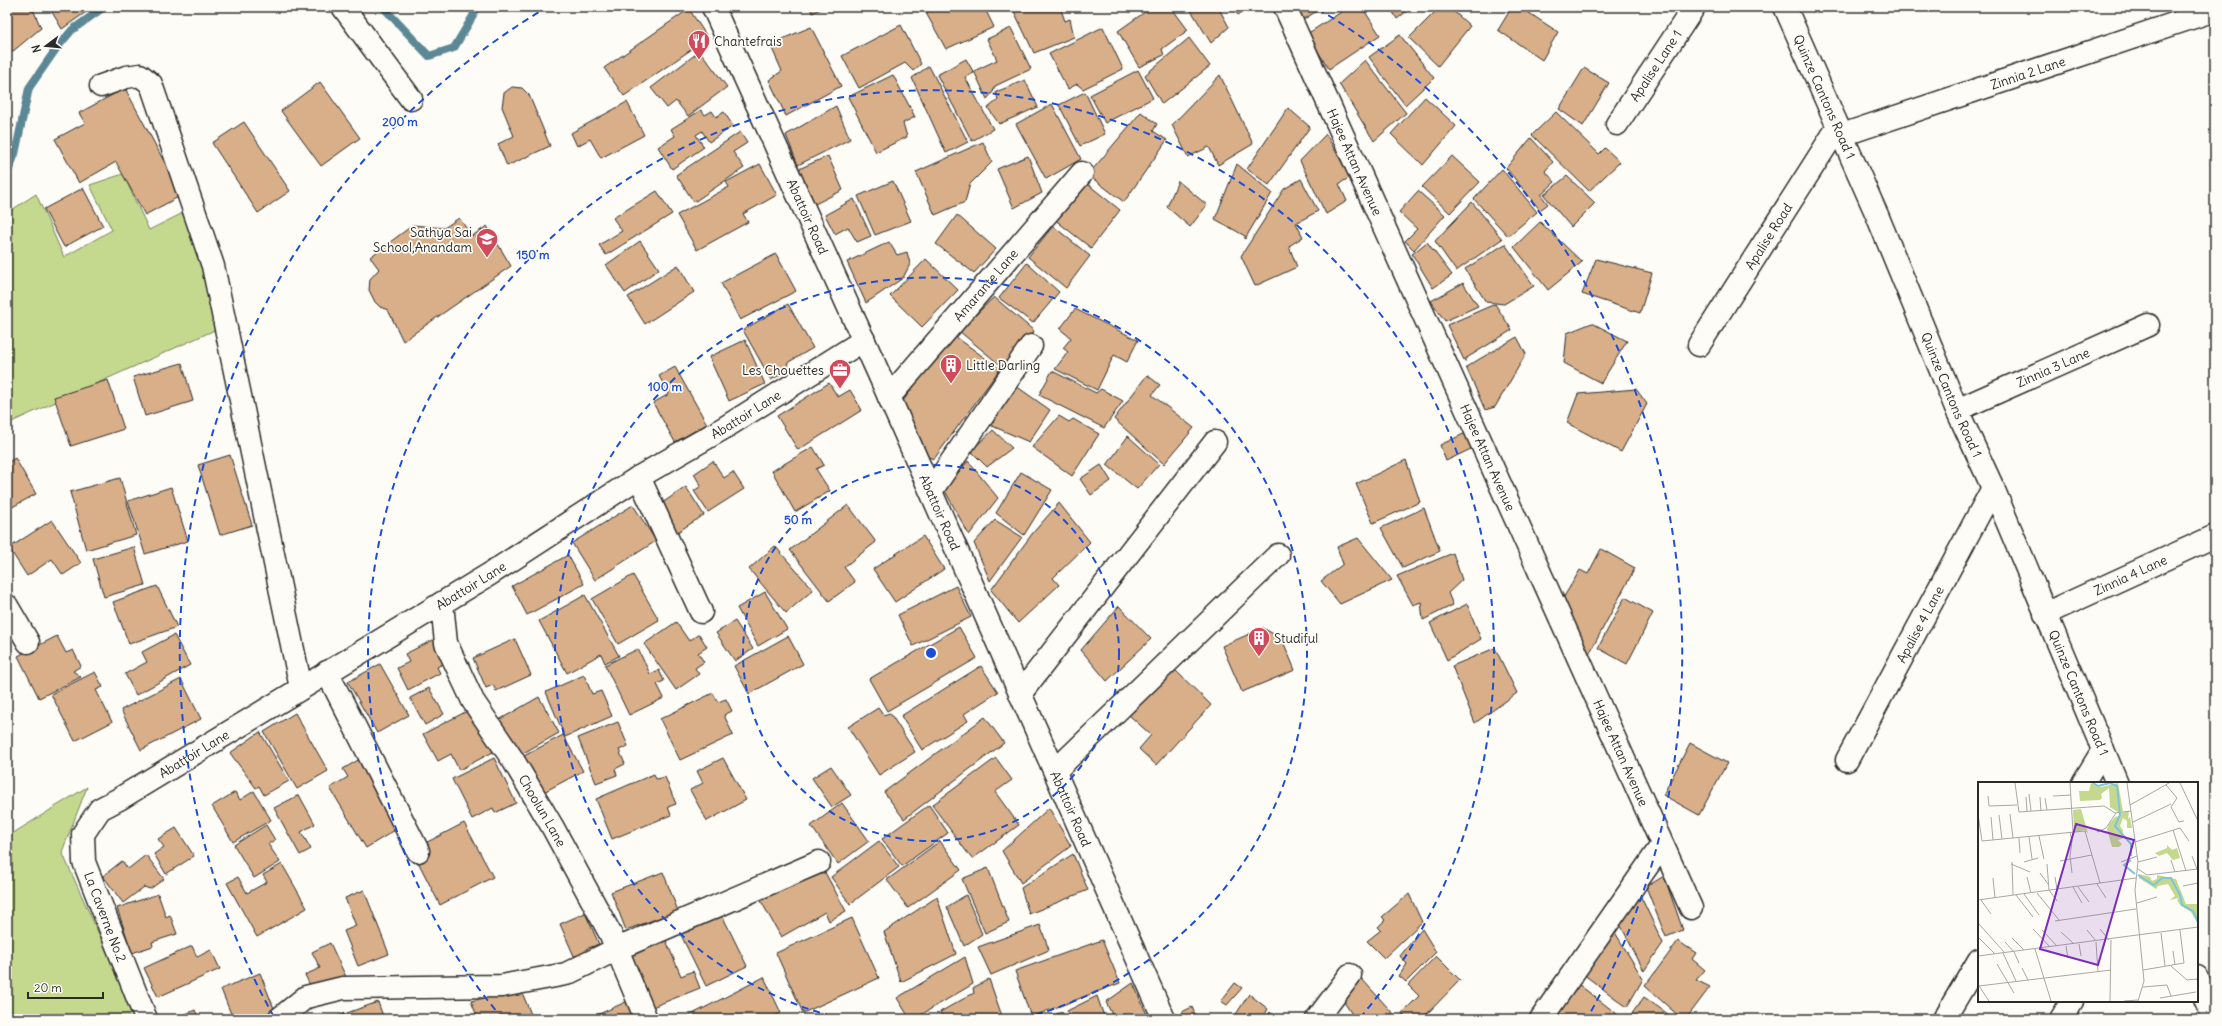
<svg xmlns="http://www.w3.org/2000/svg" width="2222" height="1026" font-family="Delius,sans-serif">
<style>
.green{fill:#c4d98e;stroke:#78825c}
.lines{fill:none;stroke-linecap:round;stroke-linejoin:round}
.stream{stroke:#5c8896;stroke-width:8}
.building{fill:#d8af89;stroke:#2b2b2b}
.minor-casing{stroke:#2b2b2b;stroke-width:25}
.minor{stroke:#fdfcf7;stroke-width:22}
.ring{fill:none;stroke:#1d4ed8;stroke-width:2;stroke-dasharray:7 5}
.labels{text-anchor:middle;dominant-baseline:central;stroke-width:3.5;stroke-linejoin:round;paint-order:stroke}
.poi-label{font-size:13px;fill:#2b2b2b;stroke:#fdfcf7;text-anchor:start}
.street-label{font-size:13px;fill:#2b2b2b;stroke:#fdfcf7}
.inset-river{fill:none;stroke:#7cc6dd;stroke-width:2}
.inset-road{fill:none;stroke:#a9a8a5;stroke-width:1}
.view{fill:#7b2cbf;fill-opacity:0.15;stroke:#7b2cbf;stroke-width:2}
.inset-edge{fill:none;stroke:#2b2b2b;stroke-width:2}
.centre{fill:#1d4ed8;stroke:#fdfcf7;stroke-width:2}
.ring-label{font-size:12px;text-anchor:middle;font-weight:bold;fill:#1d4ed8;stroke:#fdfcf7;stroke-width:3.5;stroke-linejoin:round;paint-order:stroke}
</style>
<rect width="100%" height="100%" fill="#fdfcf7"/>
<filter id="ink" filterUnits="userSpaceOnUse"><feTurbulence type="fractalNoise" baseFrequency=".025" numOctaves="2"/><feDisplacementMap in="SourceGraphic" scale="8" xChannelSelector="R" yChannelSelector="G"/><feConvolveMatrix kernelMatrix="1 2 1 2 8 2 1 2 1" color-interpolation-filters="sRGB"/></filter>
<g filter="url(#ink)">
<path class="green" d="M123 174 149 230 187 211 217 329 7 424V213L36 194 64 257 112 230 90 185Z
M87 787 62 852 137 1019H7V837Z"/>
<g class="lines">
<path class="stream" d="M383 7 429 56 454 48 473 16 476 7
M7 174 15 154 29 88 56 49 72 30 104 7"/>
</g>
<path class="building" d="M7 7H32L41 28 12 52 7 40Z
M49 7H93L62 29Z
M810 7H825L812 13Z
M936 7H984L994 27 946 49 926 13Z
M1012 7H1060L1065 21 1070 19 1074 37 1034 53Z
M1152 7H1171L1188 30 1162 49 1164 55 1139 67 1118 31Z
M1189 7H1218L1229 27 1211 43Z
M1231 7H1249L1238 15Z
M1296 7H1323L1303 20Z
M1349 7H1362L1380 35 1329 69 1307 34Z
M1390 7H1412L1397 19Z
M1440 7H1449L1470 26 1438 66 1409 38Z
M1512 7H1520L1558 32 1542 60 1498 30Z
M689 9 708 38 624 96 604 68Z
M901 25 921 64 913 71 905 63 859 88 842 56Z
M811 27 841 86 786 116 769 80 782 71 770 44Z
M1103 27 1123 69 1083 89 1077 84 1068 89 1049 54Z
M1011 28 1031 69 995 86 993 92 987 99 974 71 997 60 987 39Z
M1400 35 1434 78 1405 105 1369 57Z
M1189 38 1210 66 1162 104 1145 75Z
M700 51 727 87 688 116 676 101 667 108 651 88Z
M966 59 974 73 965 77 993 129 972 141 937 75Z
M1365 60 1406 113 1374 141 1339 84Z
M929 66 968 142 946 153 912 78Z
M1584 68 1609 83 1583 126 1559 109Z
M1138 70 1153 98 1105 123 1090 95Z
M893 75 915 117 903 123 907 137 876 152 848 97Z
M1220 75 1253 144 1218 165 1209 147 1188 157 1172 125Z
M1025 80 1038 107 999 124 988 108 998 100 996 92Z
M320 82 360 138 321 166 281 111Z
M512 87 522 88 529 95 550 146 507 166 498 144 514 136 502 107 504 93Z
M125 88 182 195 145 215 116 162 79 183 55 139 85 123 79 113Z
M1085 92 1105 134 1080 146 1059 105Z
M1425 97 1456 126 1423 165 1391 134Z
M627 102 644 135 601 158 590 139 577 146 571 133Z
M1052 104 1081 159 1046 179 1016 124Z
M836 106 850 139 798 165 786 135Z
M1288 108 1310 127 1269 185 1247 169Z
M701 110 705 115 712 111 716 117 724 112 733 126 709 142 702 131 696 135 704 147 672 169 658 147 675 136 671 129Z
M1141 112 1157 124 1153 131 1167 140 1124 202 1088 175Z
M1556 112 1599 154 1605 148 1620 162 1589 191 1532 135Z
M7 119 14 126 7 133Z
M244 122 290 191 258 213 212 143Z
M740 132 747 143 733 152 744 168 694 202 676 175Z
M1326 134 1350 177 1339 184 1347 201 1326 214 1300 161Z
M1531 138 1553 162 1545 171 1555 182 1541 195 1548 204 1540 210 1506 168Z
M983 142 992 162 970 184 965 202 935 215 916 172Z
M828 156 843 190 813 205 799 169Z
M1028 156 1042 193 1014 208 997 169Z
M1452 156 1480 182 1450 213 1422 187Z
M760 164 777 195 743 214 748 222 697 250 677 215 729 187 726 182Z
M1237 164 1272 193 1245 239V236L1215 219Z
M1502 169 1537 212 1508 236 1474 199Z
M1567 176 1595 203 1571 227 1544 195Z
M1301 179 1318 211 1296 223 1303 237 1289 246 1297 267 1255 286 1241 256 1284 189Z
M893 181 911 221 875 235 858 196Z
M1178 181 1207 205 1190 227 1167 207Z
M1085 182 1120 210 1091 248 1054 219Z
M83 188 103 226 64 247 44 209Z
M657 191 672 214 606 255 599 245 622 231 613 218Z
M1418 191 1445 215 1414 250 1405 241 1417 229 1399 212Z
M854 199 871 236 857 242 848 227 835 234 825 215Z
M1472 202 1502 239 1456 271 1435 241Z
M957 215 996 249 974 273 936 244Z
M459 218 472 236 487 226 511 266 403 341 388 310 380 307 375 302 369 290 370 279 379 269 370 257 413 225 444 228Z
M1540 222 1582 262 1548 290 1514 247Z
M1053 226 1090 256 1066 288 1028 257Z
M640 241 659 269 625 293 606 265Z
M889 242 897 255 907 252 910 264 903 278 866 303 847 262Z
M1427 242 1452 275 1433 288 1412 254Z
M1505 244 1534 286 1504 304 1486 302 1465 269Z
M776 254 796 291 740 320 721 283Z
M926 259 958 290 922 327 890 296Z
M1596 259 1652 273 1640 313 1582 294Z
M1027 263 1059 292 1033 323 999 298Z
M678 265 694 292 645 324 628 297Z
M1463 283 1478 306 1445 321 1431 301Z
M994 297 1034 331 1005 369 959 331Z
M788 304 813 348 787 363 790 369 771 380 743 330Z
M1495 304 1512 330 1465 359V362L1447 325Z
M1075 309 1138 340 1127 362 1114 355 1097 390 1055 369 1068 352 1063 348 1071 338 1060 329Z
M1592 323 1627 341 1601 383 1564 363 1567 333Z
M952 334 1000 369 934 459 928 457 903 401Z
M1517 337 1526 354 1495 407 1485 410 1466 367Z
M745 340 765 384 729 401 709 357Z
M182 363 193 401 145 416 133 377Z
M675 367 707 424 675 442 653 403 669 394 659 376Z
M1052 371 1096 393 1101 389 1123 401 1104 428 1039 395Z
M1147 375 1160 385 1152 395 1194 428 1164 464 1114 419Z
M108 380 124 429 71 446 54 397Z
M829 383 838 397 850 390 862 410 798 450 777 416Z
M1016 386 1050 410 1029 442 990 425Z
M1636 389 1647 404 1621 452 1567 423 1578 394Z
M1059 416 1069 422 1073 419 1099 434 1072 476 1032 447Z
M993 430 1012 448 987 467 971 451Z
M1470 431 1477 446 1446 461 1440 445Z
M1128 436 1159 464 1137 489 1107 465Z
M813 447 824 465 816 469 830 491 795 512 772 471Z
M230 455 252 525 220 535 198 465Z
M15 458 36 494 7 510V463Z
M1406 460 1420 502 1373 523 1356 484Z
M713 461 724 478 733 472 744 489 708 512 694 491 701 486 694 474Z
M968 461 998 498 969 535 944 489Z
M1101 465 1111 481 1091 495 1080 479Z
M1021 472 1052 490 1024 535 996 513Z
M120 478 136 535 86 550 70 492Z
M171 487 188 541 145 554 128 501Z
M686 487 704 515 676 533 659 505Z
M1059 503 1090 542 1053 578 1059 585 1018 623 991 590 1032 534Z
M633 505 656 541 595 580 572 543Z
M848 505 876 542 844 567 855 582 829 601 790 550Z
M1424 508 1440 551 1403 568 1381 528Z
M52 520 81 563 63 575 52 559 27 576 9 548Z
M995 520 1022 537 990 581 974 543Z
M923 536 944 569 895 602 873 569Z
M1358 538 1392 580 1340 604 1321 581 1343 564 1337 547Z
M775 546 813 590 786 613 749 569Z
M134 547 145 585 104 597 93 559Z
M1601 549 1635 568 1587 658 1562 600 1580 570 1588 574Z
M1453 553 1462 580 1448 593 1453 605 1423 620 1421 602 1413 605 1397 576Z
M568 555 584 584 527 615 512 586Z
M633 575 659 620 618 644 592 599Z
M157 586 177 627 129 644 113 602Z
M956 586 971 617 913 646 898 615Z
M765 592 787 629 758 646 737 608Z
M585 595 619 656 605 663 601 654 567 673 539 621Z
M1625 597 1653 613 1627 664 1598 648Z
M1467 604 1481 639 1447 660 1430 623Z
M1119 606 1151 639 1107 681 1081 650Z
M735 621 753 649 735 661 716 633Z
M676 622 689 641 699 634 707 647 698 653 704 662 695 668 699 674 676 690 644 644Z
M959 627 977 658 887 711 869 679Z
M1263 628 1282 639 1295 670 1242 692 1222 646Z
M174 635 190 665 136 695 125 674 147 662 142 652Z
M57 636 66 653 73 650 81 666 73 671 81 677 39 698 18 656Z
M788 636 803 664 749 694 734 666Z
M437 638 448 661 437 667 440 673 408 690 397 668 409 662 405 654Z
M515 639 531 675 496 691 493 685 486 688 473 658Z
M1495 648 1517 693 1475 723 1452 666Z
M638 649 650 674 659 670 664 681 657 684 664 698 629 715 605 665Z
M380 664 409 715 377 733 348 682Z
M981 666 998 692 964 714 968 721 922 750 901 716Z
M1173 668 1211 705 1156 765 1139 749 1151 735 1129 715Z
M95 672 103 687 96 690 112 722 75 741 51 694Z
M584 675 592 694 601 691 612 716 565 737 546 692Z
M181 679 201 719 141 750 121 710Z
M429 688 444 714 425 725 410 698Z
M713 693 718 702 726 699 732 711 724 715 733 735 680 760 660 719Z
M539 697 559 733 518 756 499 720Z
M878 708 883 715 890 713 915 752 879 775 848 727Z
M471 709 493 752 459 770 451 754 438 761 423 734Z
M295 713 328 771 297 789 264 732Z
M985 717 1004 743 904 819 884 792Z
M618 722 628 746 619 750 625 764 615 769 617 775 596 783 578 738Z
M260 732 289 781 264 795 259 786 256 788 230 753Z
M563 735 583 771 542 793 522 757Z
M1690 743 1727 763 1699 815 1663 795Z
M494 758 516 803 495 813 493 808 472 819 452 779Z
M723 758 746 800 707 821 690 790 703 783 697 771Z
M996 758 1012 780 995 792 1019 825 972 859 932 805Z
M360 759 400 827 366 848 330 788 348 777 343 769Z
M831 766 851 795 832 807 812 778Z
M654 774 656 779 665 777 676 804 668 807 671 815 612 839 596 799Z
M254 791 271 820 233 842 212 806 235 792 240 800Z
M299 795 315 824 301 832 311 849 300 855 274 808Z
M842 803 869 841 838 864 811 826Z
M929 805 948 833 902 866 882 839Z
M1049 808 1071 846 1021 883 1002 851Z
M464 823 493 877 440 905 412 850Z
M266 825 275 840 268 844 280 862 254 878 234 845Z
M176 828 194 856 166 874 154 854 164 847 158 839Z
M879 841 899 867 850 904 831 877Z
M940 841 961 870 908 908 887 880Z
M1073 854 1088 890 1029 914 1021 888Z
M146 855 164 879 150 889 144 887 123 903 103 876 122 861 128 869Z
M282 864 307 908 257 937 227 883 238 877 247 893 267 882 263 875Z
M822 867 846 911 829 921 825 912 781 937 761 901Z
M988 868 1009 922 985 933 962 879Z
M663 872 678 911 626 930 611 892Z
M1664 876 1683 930 1666 937 1646 887Z
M364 890 389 954 358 966 344 931 356 926 345 898Z
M158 894 166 917 170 915 177 934 152 942 153 946 132 953 117 908Z
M1409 894 1422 922 1384 958 1367 941 1381 930 1378 927 1385 920 1382 917Z
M966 895 982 934 964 946 947 907Z
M1640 895 1663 943 1644 971 1618 920Z
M937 897 956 954 901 982 884 932Z
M720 911 747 966 706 986 679 931Z
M585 913 599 944 586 949 588 954 574 956 560 924Z
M852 918 879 978 803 1013 776 953Z
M1040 925 1049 950 991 975 978 947Z
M1422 929 1436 952 1406 982 1399 976 1407 964 1400 956Z
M1613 929 1643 979 1627 1007 1583 974Z
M665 938 681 976 693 971 700 988 650 1008 627 953Z
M1102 940 1120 983 1031 1017 1015 971Z
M1678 941 1696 953 1692 959 1705 970 1696 980 1710 987 1686 1019H1682L1645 986Z
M330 943 346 977 314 993 305 975 320 968 312 952Z
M192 946 197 957 211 950 220 969 158 997 144 968Z
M1436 956 1460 980 1422 1019H1407L1402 1013 1419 996 1408 985Z
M965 957 973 984 914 1019H910L897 998Z
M260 973 275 1011 254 1019H233L221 989Z
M764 977 781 1013 769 1019H683Z
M1361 978 1398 1019H1355L1344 1002Z
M989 979 1003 1019H943L940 1012 974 993 973 988Z
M1133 983 1149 1019H1114L1106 1002Z
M1235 983 1242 988 1227 1005 1221 1001Z
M1578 984 1617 1014 1613 1019H1555L1560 1008Z
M521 990 533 1019H478L471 1001Z
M1249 994 1268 1009 1262 1019H1233Z
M1097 996 1105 1019H1070L1067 1011Z
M1644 997 1675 1019H1628Z
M628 1001 636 1019H588Z
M378 1002 384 1019H330Z
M1192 1007 1197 1019H1184L1182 1012Z
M195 1010 199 1019H174Z
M1062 1012 1065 1019H1041Z
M1270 1012 1278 1019H1265Z"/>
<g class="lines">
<g class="minor-casing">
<g id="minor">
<path d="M343 7 411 99"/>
<path id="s1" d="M713 7 878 372 1164 1019"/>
<path id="s2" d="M1285 7 1691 908"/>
<path id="s3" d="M1785 7 1877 215 1957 410 1993 488 2117 783"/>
<path d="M101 86 126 77 140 75 151 84 213 266 301 688"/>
<path id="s4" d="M1617 124 1694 7"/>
<path id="s5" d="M1842 135 2215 10"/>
<path id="s6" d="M1699 345 1838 127"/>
<path id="s7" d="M889 397 1082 173"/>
<path id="s8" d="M1957 410 2148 325"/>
<path d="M639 477 701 612"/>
<path d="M931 491 1031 346"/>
<path id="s9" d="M442 603 446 643 473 701 513 760 552 826 611 935 646 1019"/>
<path d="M7 606 28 642"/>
<path id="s10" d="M2045 614 2215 536"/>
<path d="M327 672 418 851"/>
<path d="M1020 694 1215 442"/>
<path id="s11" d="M1847 760 1993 488"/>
<path d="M1055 771 1278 555"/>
<path d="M2083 783 2103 750"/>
<path d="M2197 977 2214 1019"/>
<path id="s12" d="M146 1019 84 862 83 834 100 809 119 799 490 574 639 477 724 428 864 340"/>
<path d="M279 1019 306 997 343 988 502 986 566 974 617 949 819 862"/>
<path d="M1317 1019 1350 975"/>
<path d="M1541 1019 1662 845"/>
<path d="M1944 1019 1979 960"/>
<path d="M2061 1019 2072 1001"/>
</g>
</g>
<use href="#minor" class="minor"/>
</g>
</g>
<g class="ring">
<circle cx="931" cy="653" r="188"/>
<path d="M843 1019A376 376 0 1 1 1019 1019"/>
<path d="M503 1019A563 563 0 1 1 1359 1019"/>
<path d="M274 1017A751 751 0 0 1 544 9M1318 9A751 751 0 0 1 1588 1017"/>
</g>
<defs>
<g id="restaurant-pin" transform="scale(1.15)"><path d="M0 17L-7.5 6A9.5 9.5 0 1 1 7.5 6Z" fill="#d1495b" stroke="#fdfcf7"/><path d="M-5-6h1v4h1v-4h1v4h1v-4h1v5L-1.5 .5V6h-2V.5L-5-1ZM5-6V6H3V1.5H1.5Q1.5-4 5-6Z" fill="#fff"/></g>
<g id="school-pin" transform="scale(1.15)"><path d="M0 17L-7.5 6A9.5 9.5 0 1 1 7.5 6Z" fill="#d1495b" stroke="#fdfcf7"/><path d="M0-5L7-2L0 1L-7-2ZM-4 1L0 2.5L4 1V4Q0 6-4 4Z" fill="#fff"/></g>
<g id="building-pin" transform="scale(1.15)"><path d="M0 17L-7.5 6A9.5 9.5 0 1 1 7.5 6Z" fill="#d1495b" stroke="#fdfcf7"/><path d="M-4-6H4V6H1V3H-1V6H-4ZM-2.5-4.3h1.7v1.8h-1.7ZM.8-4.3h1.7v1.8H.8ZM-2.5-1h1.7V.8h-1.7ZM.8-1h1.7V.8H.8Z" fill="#fff"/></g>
<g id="office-pin" transform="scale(1.15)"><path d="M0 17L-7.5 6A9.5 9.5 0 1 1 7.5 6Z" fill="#d1495b" stroke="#fdfcf7"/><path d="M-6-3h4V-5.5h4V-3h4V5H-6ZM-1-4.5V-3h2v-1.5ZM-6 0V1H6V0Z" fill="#fff"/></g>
</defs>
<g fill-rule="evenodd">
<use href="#restaurant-pin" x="699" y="41"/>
<use href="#school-pin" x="487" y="239"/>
<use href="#building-pin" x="951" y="365"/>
<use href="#office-pin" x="840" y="370"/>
<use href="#building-pin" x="1259" y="638"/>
</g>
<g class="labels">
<g class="poi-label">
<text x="714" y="41">Chantefrais</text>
<text x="472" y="232" text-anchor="end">Sathya Sai<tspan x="472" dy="15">School,Anandam</tspan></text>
<text x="966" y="365">Little Darling</text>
<text x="824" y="370" text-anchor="end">Les Chouettes</text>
<text x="1274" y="638">Studiful</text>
</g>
<g class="street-label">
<text stroke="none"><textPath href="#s4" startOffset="70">Apalise Lane 1</textPath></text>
<text stroke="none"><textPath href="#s5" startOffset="196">Zinnia 2 Lane</textPath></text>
<text stroke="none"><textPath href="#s3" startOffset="98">Quinze Cantons Road 1</textPath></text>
<text stroke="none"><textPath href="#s2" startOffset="170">Hajee Attan Avenue</textPath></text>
<text stroke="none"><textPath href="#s1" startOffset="230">Abattoir Road</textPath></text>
<text stroke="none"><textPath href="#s6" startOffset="129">Apalise Road</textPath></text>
<text stroke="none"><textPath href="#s7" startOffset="148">Amarante Lane</textPath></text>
<text stroke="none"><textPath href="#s8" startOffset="105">Zinnia 3 Lane</textPath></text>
<text stroke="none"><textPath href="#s3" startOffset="422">Quinze Cantons Road 1</textPath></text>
<text stroke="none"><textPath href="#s12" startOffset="984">Abattoir Lane</textPath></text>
<text stroke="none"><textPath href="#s2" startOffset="494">Hajee Attan Avenue</textPath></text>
<text stroke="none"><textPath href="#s1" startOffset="554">Abattoir Road</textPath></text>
<text stroke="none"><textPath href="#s10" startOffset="94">Zinnia 4 Lane</textPath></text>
<text stroke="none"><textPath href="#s12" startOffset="660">Abattoir Lane</textPath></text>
<text stroke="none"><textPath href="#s11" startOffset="154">Apalise 4 Lane</textPath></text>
<text stroke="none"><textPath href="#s3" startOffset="746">Quinze Cantons Road 1</textPath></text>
<text stroke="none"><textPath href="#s2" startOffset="818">Hajee Attan Avenue</textPath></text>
<text stroke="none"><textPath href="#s12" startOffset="336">Abattoir Lane</textPath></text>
<text stroke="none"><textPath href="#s1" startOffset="878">Abattoir Road</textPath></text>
<text stroke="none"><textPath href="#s9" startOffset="234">Choolun Lane</textPath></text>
<text transform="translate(105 917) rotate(69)">La Caverne No.2</text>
</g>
</g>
<g transform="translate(1978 782)">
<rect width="220" height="220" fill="#fdfcf7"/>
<path d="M113 1 123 5 140 1 145 29 141 31 132 25 131 6 123 12 124 16 122 18 102 19 101 9H111ZM103 27 110 51 106 48 96 50 95 28ZM151 29 150 37 152 35 154 46H149V39L145 36 142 44 145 48 144 57 140 58 144 62 141 65H134L129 47 131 42 137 35 141 34V36L143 31ZM189 63 194 68 199 66 202 76 195 78 189 71 181 74 177 71 189 66ZM161 92 172 95 174 99 179 97V93L198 97 208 122H220V142L213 130 202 123 199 118 201 116 192 118 197 114 190 102 180 104 178 107 161 96Z" fill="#c4d98e"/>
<path class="inset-river" d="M115 1 120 4 132 1 139 4 142 33 137 44 153 62V74M153 78 146 83 157 92M160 93 176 103 184 96H193L202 113 204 123 215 129 220 140"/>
<path class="inset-road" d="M37 1 41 30 126 24 137 31 153 29M92 1 95 50M149 1 160 80 157 108 166 199 160 219M202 1 220 39M188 3 199 16 193 25 201 40 206 39M51 12 53 29M10 14 11 24 39 23M75 14 93 13M48 15 49 29M62 15 63 29M67 16 69 28M152 23 191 1M0 32 4 59 107 49 122 101M32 32 35 56M21 33 24 57M13 35 15 58M155 40 193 22M195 48 208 89M92 50 94 59 92 74 94 91M119 50 128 46 138 31M61 54 66 77M51 55 54 77M41 56 42 71M157 60 202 46 211 59M214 74 219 87M193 78 197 90M82 79 114 73M34 80 35 113M46 80 60 76M143 80 159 74M160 80 179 75M33 82 52 90M69 82 71 108 79 119M160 87 169 93 220 87M62 91 70 102M49 95 53 111M77 95 79 107M15 96 17 116M119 102 128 116M205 104 220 101M95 105 104 121M100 105 111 120M59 111 81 138M46 112 61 133M38 113 55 135M0 118 158 96M3 118 13 132M159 121 179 115M77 139 158 127M0 141 27 171M55 147 72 165M122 147 131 158M64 148 79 164M109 148 118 159M83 150 96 162M183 151 187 184M1 156 17 172M34 156 46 168M27 160 36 170 41 181M118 160 120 190M101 162 103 174M88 164 90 176M57 167 73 219M195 169 197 183M25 171 38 199M0 174 220 145M19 182 36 211M193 184 209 198 219 197 220 202M44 186 50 198M165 188 206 181 202 148M165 205 189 203 193 214M182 216 218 210M11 219 1 204 133 188M132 219 133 158M146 219 160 218"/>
<path class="view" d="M98 42 156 58 120 183 62 167Z"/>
<rect width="220" height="220" class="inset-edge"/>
</g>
<circle cx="931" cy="653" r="6" class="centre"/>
<g class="ring-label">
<text x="400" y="126">200 m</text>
<text x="533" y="259">150 m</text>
<text x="665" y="391">100 m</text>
<text x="798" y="524">50 m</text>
</g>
<rect width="2222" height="1026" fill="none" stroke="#fdfcf7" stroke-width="24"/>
<rect x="12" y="12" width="2198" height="1002" fill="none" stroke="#2b2b2b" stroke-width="1.5" filter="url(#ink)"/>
<g transform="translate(46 46) rotate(254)" stroke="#fdfcf7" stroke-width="3" paint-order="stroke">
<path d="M0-3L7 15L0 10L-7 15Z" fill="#2b2b2b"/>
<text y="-6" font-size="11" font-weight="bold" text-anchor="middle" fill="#2b2b2b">N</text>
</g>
<path d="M28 992v6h75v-6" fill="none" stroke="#2b2b2b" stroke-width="2"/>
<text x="34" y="992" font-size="12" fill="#2b2b2b" stroke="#fdfcf7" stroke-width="3" paint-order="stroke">20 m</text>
</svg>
